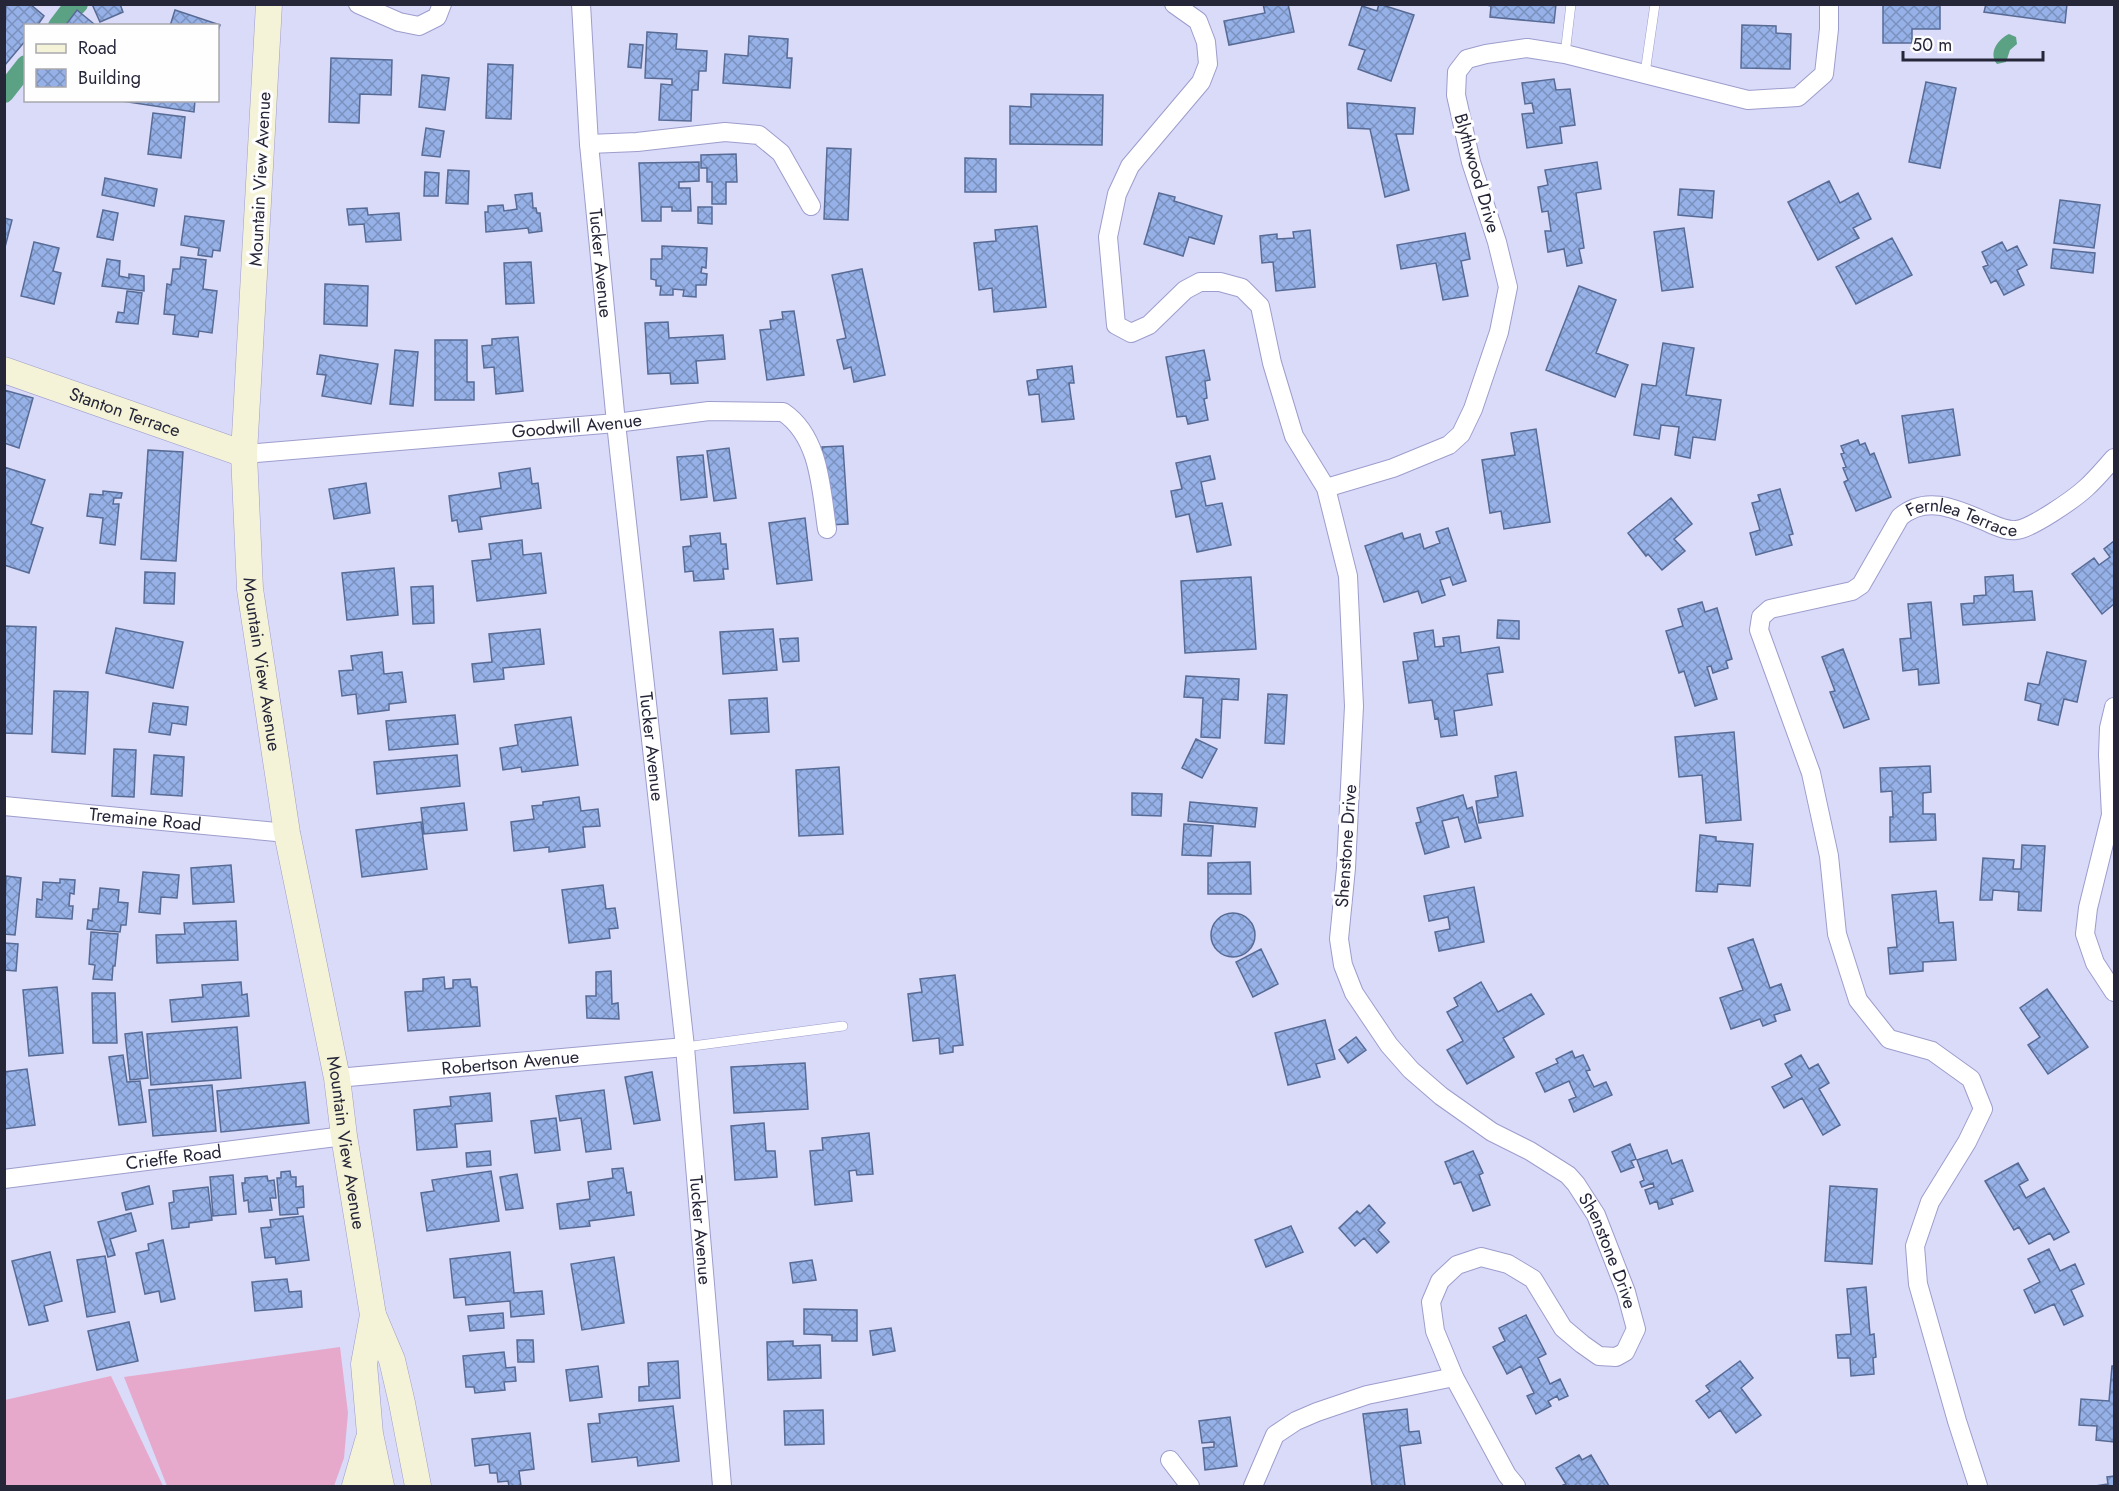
<svg xmlns="http://www.w3.org/2000/svg" width="2119" height="1491" font-family="Jost,sans-serif">
<style>
.grass{fill:#e6a9cb}
.water{fill:#5ba284}
.lines{fill:none;stroke-linecap:round;stroke-linejoin:round}
.canal{stroke:#5ba284;stroke-width:20}
.building{fill:url(#building-cross-hatch);stroke:#576b95;stroke-width:1.5}
.lane-casing{stroke:#9d9dcd;stroke-width:10}
.street-casing{stroke:#9d9dcd;stroke-width:20}
.secondary-casing{stroke:#9d9dcd;stroke-width:27}
.lane{stroke:#fff;stroke-width:9}
.street{stroke:#fff;stroke-width:18}
.secondary{stroke:#f5f3d7;stroke-width:26}
.labels{text-anchor:middle;dominant-baseline:central;stroke-width:6;stroke-linejoin:round;paint-order:stroke}
.street-label{font-size:18px;fill:#262639;stroke:#fefefe}
</style>
<defs>
<pattern id="building-cross-hatch" width="8" height="8" patternUnits="userSpaceOnUse" patternTransform="scale(1.5)"><rect width="8" height="8" fill="#96b1e8"/><path d="M0 0l8 8M0 8l8-8" fill="none" stroke="#7a90bd"/></pattern>
</defs>
<rect width="100%" height="100%" fill="#dadaf9"/>
<path class="grass" d="M340 1347 348 1413 344 1458 334 1486H167L124 1377Z
M111 1376 163 1486H5V1400Z"/>
<path class="water" d="M2009 34 2016 37 2017 44 2010 50 2006 62 1997 64C1988 53 1998 39 2009 34Z"/>
<g class="lines">
<path class="canal" d="M58 26 71 9 78 4
M4 93 26 65"/>
</g>
<path class="building" d="M6 4H30L44 16 37 26H26V40L4 66Z
M92 4H120L123 12 100 22Z
M1263 4H1288L1294 32 1229 45 1224 21 1265 13Z
M1379 4 1414 15 1391 81 1358 69 1365 50 1349 45 1362 6 1377 11Z
M1482 4H1556L1554 23 1490 17 1491 6Z
M1883 4H1940V29H1912V43H1883Z
M1986 4H2067L2065 23 1984 12Z
M77 10 94 24 92 26H65Z
M175 10 220 25 218 31V26H170Z
M1742 25 1776 26V33L1791 34 1790 69 1741 68Z
M647 32 677 34 676 49 707 51 706 71H699L698 90H692L691 121 659 120 661 84 672 85V79L645 78Z
M749 36 788 39 787 58H792L790 88 723 83 725 54 748 56Z
M630 44 643 45 641 68 628 67Z
M331 58 392 60 391 95 360 94 359 123 329 122Z
M488 64 513 65 511 119 486 118Z
M422 75 449 78 445 110 419 107Z
M1554 79 1556 90 1570 89 1575 125 1560 127 1562 143 1527 148 1522 114 1534 113 1532 103 1525 104 1522 83Z
M1926 82 1956 88 1940 168 1909 162Z
M1031 94 1103 95 1102 145 1010 144V106L1031 107Z
M115 100H195L194 112Z
M1347 103 1415 108 1413 134H1396L1409 190 1385 197 1370 129 1348 128Z
M153 113 185 117 181 158 148 154Z
M426 128 444 131 440 157 422 155Z
M827 148 851 149 848 220 824 219Z
M736 154 737 182H726V204H712V182H707V168H701V155Z
M965 158 996 159V192H965Z
M699 162V181L679 182V188H690L691 211H672V207H661V221H642L639 163Z
M1597 162 1601 189 1576 193 1584 248 1579 249 1582 263 1567 266 1564 249 1548 252 1545 231H1551L1548 211 1542 212 1538 187 1548 185 1545 170Z
M448 170 469 171 468 204 446 203Z
M425 172 439 173 438 196H424Z
M105 178 157 189 154 206 102 195Z
M1829 181 1840 203 1858 193 1871 219 1853 228 1859 238 1818 260 1788 202Z
M1680 189 1714 191 1712 218 1678 215Z
M532 193 533 208H536L537 213H540L542 231 529 233 528 228 486 232 485 212H488V206L503 205 504 211 517 209 515 195Z
M1159 193 1175 197 1174 201 1222 216 1214 244 1189 237 1183 256 1144 244Z
M2060 200 2100 205 2094 248 2054 243Z
M698 207H712V224L698 223Z
M367 208 368 215 399 213 401 240 366 242 364 224 349 225 347 209Z
M103 210 118 213 113 240 97 237Z
M185 216 224 221 220 251 213 250 212 257 198 255 199 248 181 245Z
M4 218 12 220 4 251Z
M1037 226 1046 307 994 312 992 288 979 290 974 243 996 241 995 230Z
M1684 228 1693 287 1662 291 1654 232Z
M1310 230 1315 287 1276 291 1273 262 1262 263 1260 236 1277 234V239L1294 238 1293 232Z
M1465 233 1470 259 1461 261 1468 296 1443 300 1436 263 1401 269 1397 245Z
M1892 238 1912 275 1856 304 1836 267Z
M34 242 59 248 53 271 61 273 54 304 21 296Z
M2002 242 2007 251 2017 246 2027 265 2017 270 2024 285 2004 295 1996 280 1991 283 1983 267 1988 265 1982 252Z
M662 246 707 248 706 268 702 267 701 273 707 274 706 285H696V297L683 296 684 290 673 289V295H660L661 286H656V280L651 279V259H662Z
M2053 249 2095 253 2093 273 2051 268Z
M181 257 206 260 203 289 217 291 212 333 199 331 198 337 173 334 175 315 164 314 167 284 171 285 173 269H180Z
M107 259 120 261 119 276 129 278V274L144 276V291L102 286Z
M531 262 534 303 506 304 504 263Z
M862 269 885 375 854 382 851 367 844 369 837 340 846 338 832 275Z
M325 284 368 286 367 326 324 324Z
M1579 286 1616 300 1596 353 1628 365 1615 397 1546 370Z
M127 291 142 293 138 324 116 322 118 312 124 313Z
M794 311 804 375 767 380 760 330 771 329 770 321 783 319 782 312Z
M668 322 669 338 723 335 725 359 696 361 698 383 671 384 670 373 648 374 645 323Z
M518 337 523 391 496 394 494 367 484 368 482 346 492 345V339Z
M435 340H467V382H474V400H435Z
M1663 343 1694 348 1686 395 1721 400 1715 440 1693 437 1690 458 1675 455 1679 427 1661 425 1659 439 1634 435 1642 384 1656 386Z
M395 350 418 352 413 406 390 404Z
M1204 350 1210 380 1205 381 1207 398 1204 399 1208 420 1188 424 1186 416 1177 417 1166 357Z
M320 355 378 364 371 404 322 396 326 375 317 374Z
M1072 366 1074 383H1069L1074 419 1042 422 1039 394 1029 395 1027 381 1038 379 1037 370Z
M4 390 33 398 19 448 4 443Z
M1953 409 1960 455 1909 463 1902 416Z
M1536 429 1550 522 1504 529 1501 511 1490 513 1482 460 1515 455 1511 433Z
M1858 440 1860 445 1865 443 1870 455 1874 453 1891 497 1856 511 1844 482 1848 480 1843 468 1846 467 1841 454 1844 453 1841 446Z
M843 446 848 524 827 525 822 447Z
M729 448 736 498 714 501 707 451Z
M148 450 183 452 176 561 141 559Z
M703 455 707 497 681 500 677 457Z
M1210 456 1215 479 1201 482 1206 506 1222 503 1231 545 1197 552 1189 514 1176 517 1171 491 1182 489 1176 463Z
M4 467 45 480 31 524 43 528 29 573 4 565Z
M530 468 532 484 538 483 541 508 480 517 482 529 459 532 457 520 452 521 449 496 501 488 499 473Z
M366 483 370 513 334 519 329 489Z
M1780 489 1793 534 1789 535 1792 545 1756 555 1750 533 1760 530 1752 503 1760 501 1758 495Z
M103 491 122 493 121 498H114L113 504H119L115 545 100 543 103 518 87 516 90 494 103 495Z
M1671 498 1692 524 1674 539 1685 551 1662 570 1648 554 1646 556 1628 533Z
M805 518 812 580 777 584 769 523Z
M1448 528 1466 581 1453 585 1450 577 1440 580 1445 595 1422 603 1418 591 1384 602 1365 546 1402 533 1404 539 1420 534 1424 549 1440 543 1436 532Z
M720 533 721 544H726L728 569H723L724 579 694 581 693 571 685 572 683 547 691 546 690 536Z
M522 540 523 555 541 553 546 593 477 601 472 561 491 559 489 544Z
M2114 541V604L2102 614 2072 574 2094 558 2099 565 2110 557 2104 549Z
M394 568 398 615 347 620 342 573Z
M145 572 175 573 174 604 144 603Z
M2013 575 2014 592 2032 591 2035 620 1963 625 1961 604 1974 603V596L1986 595 1985 577Z
M1251 577 1256 649 1185 653 1181 581Z
M433 586 434 623 413 624 411 587Z
M1702 602 1705 612 1717 608 1732 659 1726 661 1728 668 1713 673 1711 666 1707 667 1717 699 1695 706 1684 671 1679 673 1666 631 1683 626 1678 609Z
M1931 602 1939 683 1919 685 1918 669 1903 671 1900 639 1911 638 1908 604Z
M1498 620 1519 621V639L1497 638Z
M4 626 36 627 32 734 4 733Z
M116 628 183 642 173 688 106 673Z
M540 629 544 664 503 668 504 679 474 682 472 664 492 662 489 634Z
M773 629 777 670 723 674 720 632Z
M1433 630 1435 647 1444 646 1443 638 1459 636 1461 653 1499 647 1503 672 1487 674 1492 705 1454 711 1457 735 1441 737 1438 718 1435 719 1432 700 1409 703 1403 662 1418 660 1414 633Z
M798 638 799 661 783 662 780 639Z
M1843 649 1869 719 1844 728 1830 692 1835 691 1822 657Z
M382 652 384 674 402 672 406 702 389 704V710L358 714 356 694 342 696 339 671 353 670 351 656Z
M2047 652 2086 661 2077 702 2064 699 2058 725 2038 720 2041 704 2025 700 2028 683 2039 685Z
M1186 676 1239 679 1238 700 1222 699 1220 738 1201 737 1203 698 1184 697Z
M54 691 88 692 85 754 52 752Z
M1268 694 1287 695 1284 744 1265 743Z
M767 698 769 732 731 734 729 700Z
M153 703 188 707 186 725 172 723 170 735 149 732Z
M455 715 458 744 389 750 386 721Z
M571 717 578 765 522 772 521 767 503 770 500 748 518 745 515 725Z
M1734 732 1741 820 1706 823 1702 775 1679 777 1675 737Z
M1196 739 1217 749 1202 778 1182 768Z
M114 749 136 750 134 797 112 796Z
M154 755 184 757 182 796 151 794Z
M457 755 460 786 377 794 374 762Z
M1930 766 1931 792 1923 793V814H1935L1936 840 1890 842V817H1893L1892 791 1881 792 1880 768Z
M839 767 843 834 799 836 796 770Z
M1516 772 1523 816 1479 823 1476 801 1498 797 1495 776Z
M1132 793 1162 794 1161 816 1132 815Z
M1463 795 1467 809 1472 807 1481 838 1465 842 1458 817 1442 821 1449 847 1425 854 1416 823 1421 822 1417 808Z
M579 797 581 811 598 809 600 826 583 827 585 847 549 852V847L514 851 511 822 534 819 532 806 543 805V802Z
M1190 802 1257 808 1255 827 1188 821Z
M464 803 467 830 424 834 421 808Z
M421 822 427 869 362 877 356 830Z
M1184 824 1213 826 1211 856 1182 855Z
M1700 835 1716 837V841L1753 844 1750 886 1718 884 1717 892 1696 891Z
M2022 845 2045 846 2041 911 2018 910 2019 892 1993 890 1992 900H1980L1983 858 2014 860 2013 869H2021Z
M1250 862 1251 894H1208V863Z
M231 865 234 902 193 904 191 868Z
M143 872 179 875 177 898 161 897 160 914 139 912Z
M6 876 21 878 15 935 4 934Z
M60 879 75 880 74 894 70 893 69 906H73L72 919 36 917 37 899 42 900 43 882 60 883Z
M603 885 606 909 615 908 618 928 609 929 610 938 569 943 562 890Z
M1474 887 1484 942 1439 951 1435 932 1450 929 1448 917 1429 921 1424 896Z
M100 888 119 890 118 902 128 903 126 925H121L120 932 87 929 88 920 92 921 93 909H98Z
M1936 891 1939 923 1953 922 1956 960 1923 962V971L1890 974 1888 948 1897 947 1892 895Z
M1211 935a22 22 0 1 1 44 0a22 22 0 1 1-44 0Z
M236 921 238 960 157 963 156 935 185 934 184 923Z
M91 932 118 934 115 966H113L112 980 93 979 95 965 89 964Z
M1753 939 1770 988 1781 984 1790 1010 1774 1015 1776 1021 1763 1026 1760 1019 1731 1029 1720 998 1743 990 1728 948Z
M4 943 18 944 16 971 4 970Z
M1261 949 1278 984 1253 997 1236 962Z
M611 971 612 1004 618 1003 619 1019 587 1018 586 996H596V972Z
M955 975 963 1045 953 1046V1052L940 1054 939 1038 913 1041 908 994 922 992 920 979Z
M444 977 445 989 453 988V980L470 979 471 987H477L480 1026 408 1031 405 992 423 991V979Z
M241 982 242 995 247 994 249 1016 172 1022 170 1000 203 997 202 985Z
M1481 982 1498 1012 1531 994 1544 1014 1503 1038 1514 1057 1467 1084 1447 1050 1463 1041 1447 1012 1458 1006 1454 998Z
M57 987 63 1053 29 1056 23 990Z
M2047 989 2088 1047 2048 1074 2028 1045 2040 1037 2020 1008Z
M92 993H115L117 1043H93Z
M1325 1020 1335 1059 1316 1064 1320 1077 1288 1085 1275 1033Z
M237 1027 241 1078 151 1085 147 1034Z
M142 1032 148 1078 130 1080 125 1034Z
M1356 1037 1366 1050 1348 1063 1339 1050Z
M1572 1051 1575 1058 1583 1055 1590 1070 1586 1071 1594 1087 1606 1082 1612 1095 1574 1112 1569 1100 1576 1097 1569 1081 1545 1092 1536 1073 1558 1063 1556 1059Z
M123 1055 127 1082 140 1081 146 1122 119 1125 109 1057Z
M1801 1055 1809 1069 1818 1064 1829 1083 1819 1089 1840 1125 1823 1135 1802 1098 1784 1108 1772 1087 1792 1077 1785 1064Z
M805 1063 808 1109 734 1113 731 1067Z
M27 1069 35 1125 4 1129V1072Z
M652 1072 660 1120 634 1124 625 1077Z
M305 1082 309 1123 221 1132 217 1091Z
M212 1085 216 1131 153 1136 149 1090Z
M604 1090 611 1149 586 1152 581 1118 560 1121 556 1096Z
M490 1093 492 1121 455 1124 457 1147 417 1150 414 1110 451 1106 450 1097Z
M556 1118 560 1150 535 1153 531 1121Z
M764 1123 766 1151H775L777 1177 735 1180 731 1126Z
M869 1133 873 1174 857 1175 856 1170 849 1171 852 1201 815 1205 810 1151 823 1150 822 1138Z
M1630 1144 1636 1159 1631 1161 1634 1167 1621 1172 1612 1152Z
M1667 1150 1672 1164 1682 1160 1693 1191 1671 1199 1673 1204 1659 1209 1657 1201 1650 1204 1645 1190 1654 1187 1653 1183 1642 1187 1640 1182 1644 1180 1637 1160Z
M490 1151 491 1165 467 1167 466 1153Z
M1473 1151 1483 1173 1479 1175 1490 1205 1473 1211 1461 1182 1454 1184 1445 1162Z
M2018 1163 2028 1180 2019 1185 2026 1198 2044 1188 2069 1232 2054 1240 2050 1233 2029 1244 2019 1227 2014 1230 1985 1181Z
M623 1168 627 1193 631 1192 634 1215 589 1221 590 1226 560 1229 557 1204 590 1199 588 1182 613 1178 612 1169Z
M290 1171 291 1177H296V1187L303 1186 304 1207 297 1208 298 1214 280 1215 277 1178H281V1172Z
M491 1171 499 1221 427 1231 421 1193 434 1191 432 1180Z
M517 1174 523 1208 506 1210 500 1177Z
M233 1175 236 1214 213 1216 210 1177Z
M267 1176 268 1181 274 1180 276 1198H270L272 1210 249 1212 248 1200 244 1201 242 1183H245V1178Z
M149 1186 153 1204 126 1210 122 1193Z
M1830 1186 1877 1189 1872 1264 1825 1261Z
M208 1187 212 1220 189 1223V1227L172 1229 169 1203 174 1202 173 1191Z
M1369 1205 1385 1223 1378 1230 1389 1242 1377 1253 1364 1238 1355 1246 1339 1228 1357 1211 1360 1214Z
M131 1213 136 1231 110 1239 115 1255 108 1257 98 1222Z
M303 1216 309 1260 276 1264 275 1257 265 1258 261 1228 271 1227 270 1220Z
M1291 1226 1303 1252 1266 1267 1255 1240Z
M163 1240 175 1299 161 1302 159 1291 145 1294 136 1253 149 1250 148 1244Z
M2049 1249 2060 1271 2075 1264 2084 1284 2071 1290 2083 1316 2064 1325 2054 1304 2035 1313 2024 1290 2040 1282 2028 1259Z
M50 1252 62 1301 44 1306 48 1321 29 1325 12 1261Z
M510 1252 514 1293 542 1291 544 1314 511 1317 510 1301 466 1305 465 1297 454 1298 450 1259Z
M105 1256 115 1312 87 1317 77 1260Z
M614 1257 624 1323 582 1330 571 1264Z
M812 1260 816 1280 793 1283 790 1263Z
M287 1279 289 1292 301 1291 302 1307 255 1311 252 1282Z
M1866 1287 1870 1335 1874 1334 1876 1357 1873 1358 1874 1374 1851 1376 1850 1358H1838L1836 1335 1851 1334 1847 1289Z
M804 1309 857 1310V1341H832V1335L804 1334Z
M503 1313 504 1328 470 1331 468 1316Z
M1526 1315 1546 1354 1538 1358 1550 1384 1560 1379 1568 1396 1559 1400 1557 1396 1548 1401 1551 1406 1536 1414 1527 1396 1534 1393 1521 1366 1507 1374 1493 1347 1505 1341 1499 1328Z
M129 1322 138 1361 97 1370 88 1331Z
M891 1328 895 1351 873 1355 870 1331Z
M517 1340H533L534 1362H518Z
M793 1341V1346L820 1345 821 1378 768 1380 767 1342Z
M504 1352 506 1368 515 1367 516 1381 504 1382 505 1390 475 1393 474 1387H466L463 1356Z
M678 1361 680 1398 639 1401V1387L649 1386 648 1363Z
M1740 1361 1753 1378 1741 1388 1761 1415 1736 1433 1720 1410 1709 1418 1696 1401 1710 1391 1706 1386Z
M598 1366 602 1397 570 1401 566 1370Z
M2112 1366H2114V1442L2096 1440 2097 1426 2079 1425 2081 1399 2109 1401Z
M673 1406 679 1461 638 1466 637 1457 592 1462 588 1424 600 1423 599 1414Z
M1407 1409 1409 1432 1419 1431 1421 1443 1400 1446 1405 1486H1372L1363 1414Z
M823 1410 824 1444 785 1445 784 1411Z
M1230 1417 1237 1466 1205 1470 1203 1448 1214 1447V1442L1202 1443 1199 1421Z
M530 1433 534 1469 519 1471 521 1486H509L508 1481 498 1482 497 1473H490L489 1464 475 1466 472 1439Z
M1579 1455 1582 1460 1591 1455 1609 1486H1561L1566 1484 1556 1468Z
M2114 1476V1486H2095L2108 1484 2107 1477Z"/>
<g class="lines">
<g class="lane-casing">
<path id="lane" d="M1565 54 1571 4
M1645 73 1655 4
M685 1047 843 1026"/>
</g>
<g class="street-casing">
<g id="street">
<path d="M358 4 399 22 419 26 437 17 442 4"/>
<path id="s1" d="M581 4 589 144 616 423 685 1047 722 1486"/>
<path id="s2" d="M1174 4 1198 21 1206 42 1208 64 1201 82 1130 166 1117 194 1108 237 1116 325 1131 333 1149 325 1185 290 1200 282H1220L1242 288 1260 306 1272 363 1294 436 1326 488 1348 576 1354 706 1346 868 1339 939 1343 965 1354 993 1389 1045 1411 1070 1441 1096 1492 1132 1530 1151 1568 1175 1576 1184 1596 1215 1626 1292 1636 1329 1625 1352 1616 1357 1599 1356 1582 1344 1563 1328 1533 1279 1508 1264 1481 1257 1457 1265 1440 1281 1431 1302 1435 1331 1454 1377 1507 1475 1516 1486"/>
<path d="M589 144 637 142 725 132 759 135 781 153 811 206"/>
<path id="s3" d="M244 454 616 423 709 411 783 412C820 437 821 489 827 529"/>
<path d="M1326 488 1393 468 1449 445 1461 434 1473 409 1499 332 1508 287 1497 242 1471 162 1456 95 1457 72 1467 59 1486 54 1527 48 1565 54 1748 100 1798 97 1824 74 1829 29V4"/>
<path d="M2114 707 2109 728 2108 755 2111 815 2088 908 2085 934 2095 963 2114 992"/>
<path id="s4" d="M4 806 287 833"/>
<path id="s5" d="M337 1078 685 1047"/>
<path id="s6" d="M4 1179 344 1136"/>
<path d="M1170 1460 1190 1486"/>
<path d="M1253 1486 1275 1435 1296 1421 1317 1412 1367 1395 1454 1377"/>
<path id="s7" d="M1978 1486 1957 1421 1918 1284 1915 1246 1930 1202 1967 1142 1983 1109 1971 1079 1932 1051 1889 1039 1858 1000 1837 934 1829 856 1811 773 1759 630 1761 617 1770 609 1852 591 1861 585 1900 517C1928 493 1960 511 1989 523 1998 527 2007 531 2016 530 2031 529 2074 499 2086 488 2096 479 2105 468 2114 458"/>
</g>
</g>
<g class="secondary-casing">
<g id="secondary">
<path id="s8" d="M269 4 244 454 250 589 287 833 337 1078 344 1136 373 1315 392 1360 402 1403 418 1486"/>
<path id="s9" d="M4 370 244 454"/>
<path d="M373 1315 364 1364 370 1434 381 1486"/>
<path d="M355 1486 368 1441"/>
</g>
</g>
<use href="#lane" class="lane"/>
<use href="#street" class="street"/>
<use href="#secondary" class="secondary"/>
</g>
<g class="labels">
<g class="street-label">
<text transform="translate(1477 173) rotate(74)">Blythwood Drive</text>
<text transform="translate(260 179) rotate(-87)">Mountain View Avenue</text>
<text stroke="none"><textPath href="#s1" startOffset="260">Tucker Avenue</textPath></text>
<text stroke="none"><textPath href="#s9" startOffset="128">Stanton Terrace</textPath></text>
<text stroke="none"><textPath href="#s3" startOffset="334">Goodwill Avenue</textPath></text>
<text stroke="none"><textPath href="#s7" startOffset="1227">Fernlea Terrace</textPath></text>
<text stroke="none"><textPath href="#s8" startOffset="662">Mountain View Avenue</textPath></text>
<text stroke="none"><textPath href="#s1" startOffset="746">Tucker Avenue</textPath></text>
<text stroke="none"><textPath href="#s4" startOffset="142">Tremaine Road</textPath></text>
<text transform="translate(1346 846) rotate(-86)">Shenstone Drive</text>
<text stroke="none"><textPath href="#s5" startOffset="174">Robertson Avenue</textPath></text>
<text stroke="none"><textPath href="#s8" startOffset="1148">Mountain View Avenue</textPath></text>
<text stroke="none"><textPath href="#s6" startOffset="171">Crieffe Road</textPath></text>
<text stroke="none"><textPath href="#s1" startOffset="1232">Tucker Avenue</textPath></text>
<text stroke="none"><textPath href="#s2" startOffset="1617">Shenstone Drive</textPath></text>
</g>
</g>
<rect width="2119" height="1491" fill="none" stroke="#262639" stroke-width="12"/>
<rect x="24" y="24" width="195" height="78" fill="#fefefe" stroke="#a8a8af" stroke-width="1.5"/>
<rect x="36" y="44" width="30" height="9" fill="#f5f3d7" stroke="#a8a8af" stroke-width="1.5"/>
<text x="78" y="54" font-size="18" fill="#262639">Road</text>
<rect x="36" y="69" width="30" height="18" fill="url(#building-cross-hatch)" stroke="#a8a8af" stroke-width="1.5"/>
<text x="78" y="84" font-size="18" fill="#262639">Building</text>
<path d="M1903 51v9h140v-9" fill="none" stroke="#262639" stroke-width="3"/>
<text x="1912" y="51" font-size="18" fill="#262639" stroke="#fefefe" stroke-width="4.5" paint-order="stroke">50 m</text>
</svg>
